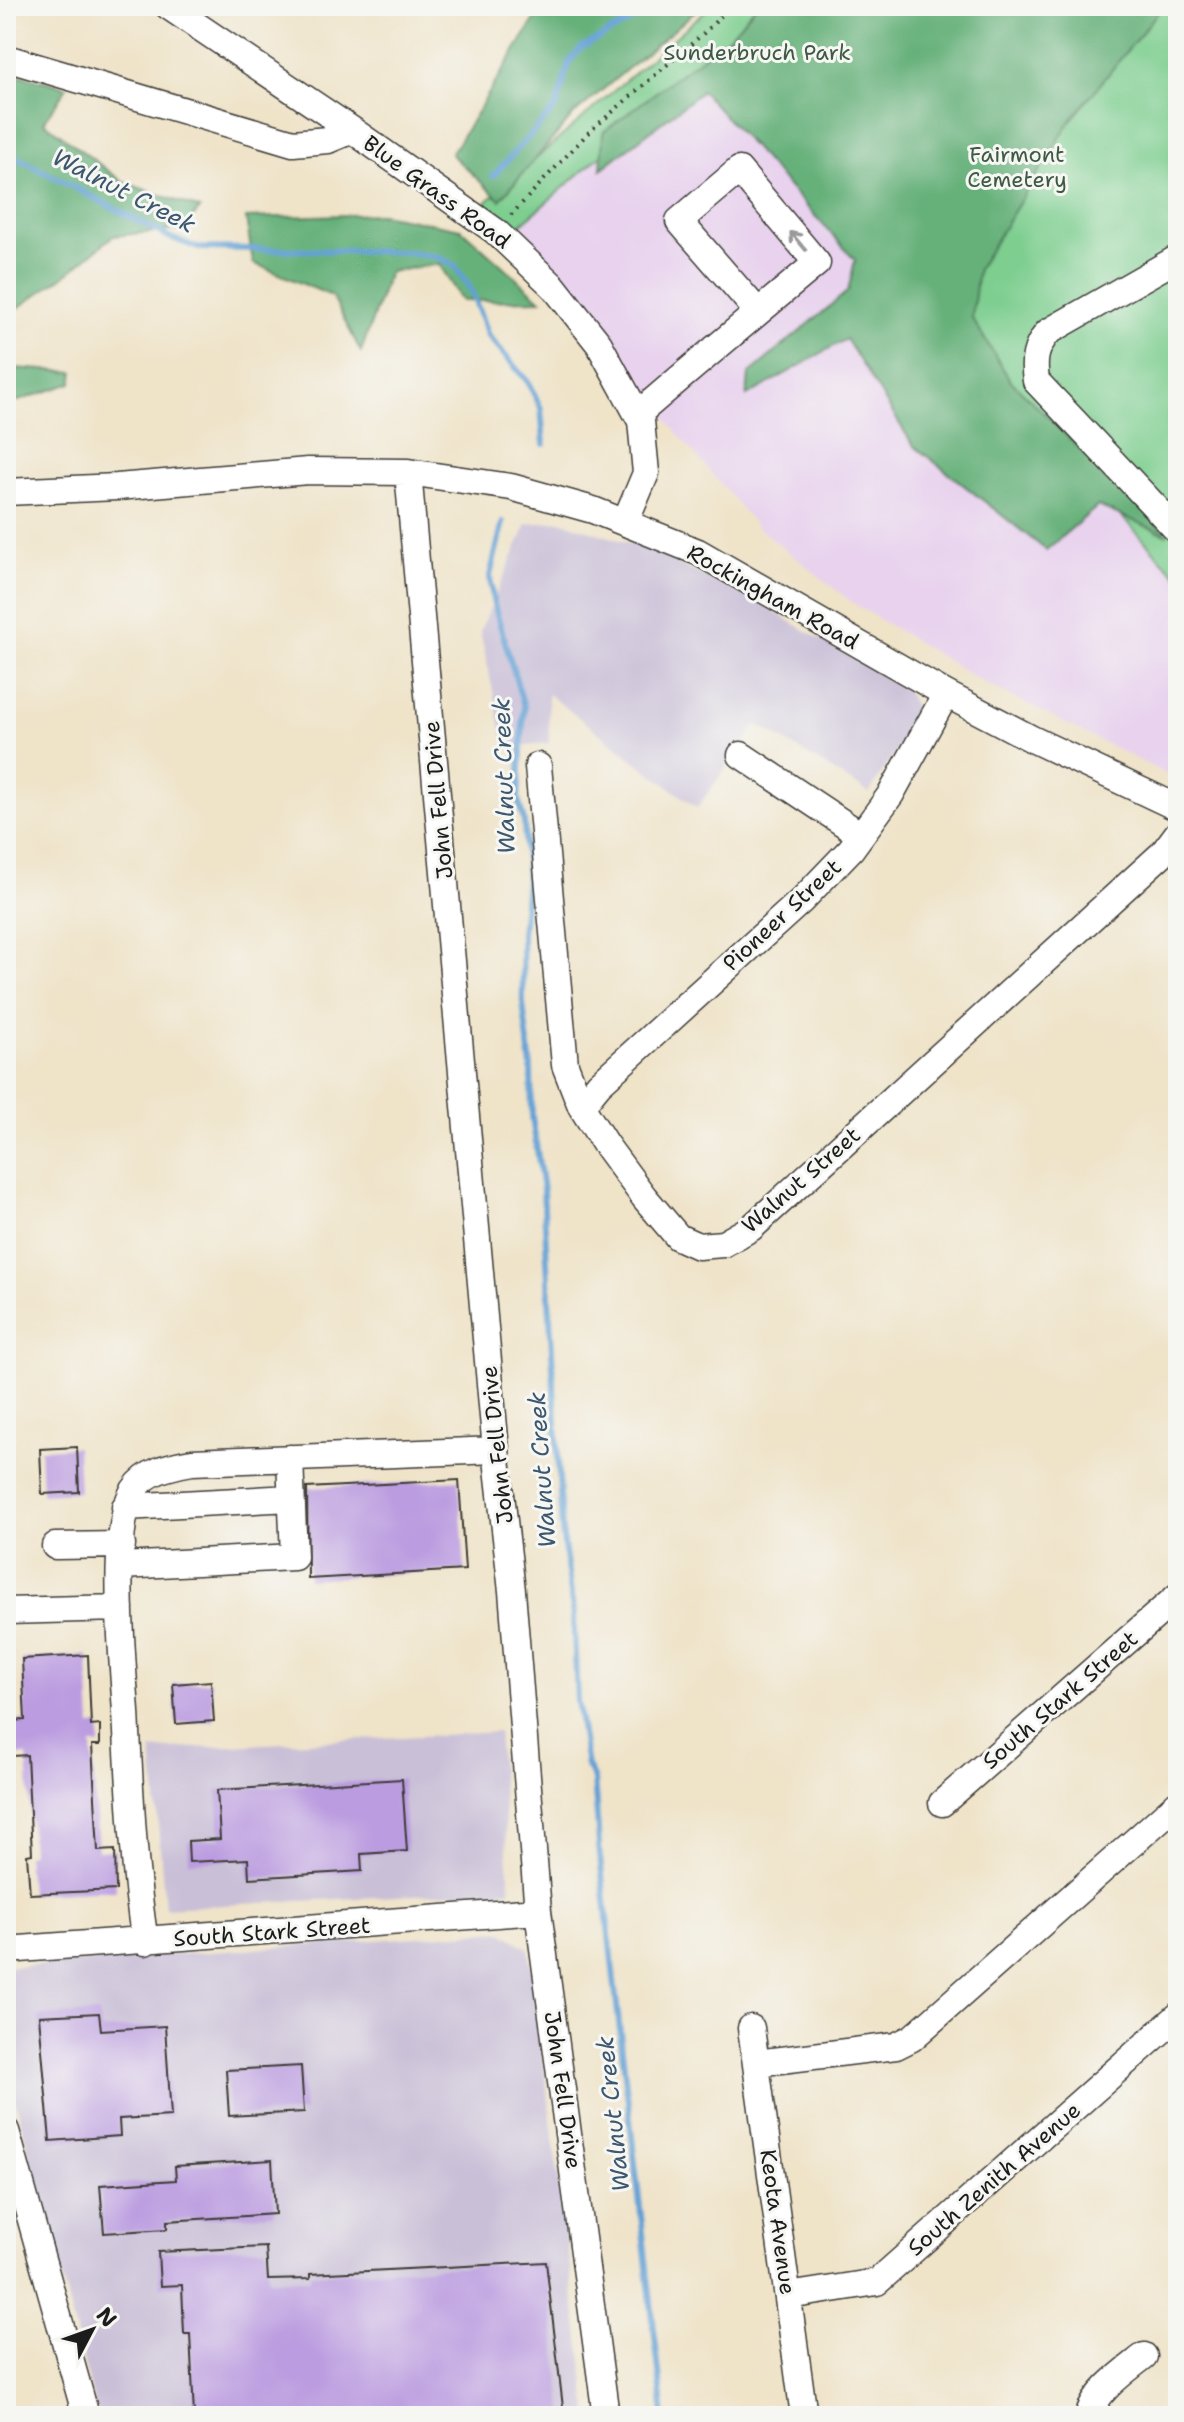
<svg xmlns="http://www.w3.org/2000/svg" width="1184" height="2422" font-family="'Shantell Sans',sans-serif">
<style>
.built{fill:#e8d2ee}
.industrial{fill:#c9bfd7}
.green{fill:#7dce8f;stroke:#4c7556;stroke-width:2}
.forest{fill:#66b17a;stroke:#41664b;stroke-width:2}
.lines{fill:none;stroke-linecap:round;stroke-linejoin:round}
.stream{stroke:#62a0d4;stroke-width:6}
.building{fill:#bb9ce0}
.minor-casing{stroke:#3c3a36;stroke-width:29}
.path{stroke:#3c3a36;stroke-width:4;stroke-dasharray:2 6;stroke-linecap:butt}
.minor{stroke:#fff;stroke-width:26}
.oneway{stroke:#999}
.labels{text-anchor:middle;dominant-baseline:central;stroke-width:6;stroke-linejoin:round;paint-order:stroke}
.park-label{font-size:22px;fill:#3e5a44;stroke:#f6f6f2}
.street-label{font-size:22px;fill:#1c1c1c;stroke:#f6f6f2}
.water-label{font-size:24px;font-style:italic;fill:#3c576f;stroke:#f6f6f2}
</style>
<rect width="100%" height="100%" fill="#f6f6f2"/>
<filter id="ink" filterUnits="userSpaceOnUse"><feTurbulence type="fractalNoise" baseFrequency=".0125" numOctaves="2"/><feDisplacementMap in="SourceGraphic" scale="16" xChannelSelector="R" yChannelSelector="G"/><feConvolveMatrix kernelMatrix="1 2 1 2 8 2 1 2 1" color-interpolation-filters="sRGB"/></filter>
<filter id="wash" filterUnits="userSpaceOnUse"><feTurbulence type="fractalNoise" baseFrequency=".006" numOctaves="4" result="noise"/><feDisplacementMap in="SourceGraphic" scale="32" xChannelSelector="R" yChannelSelector="G"/><feGaussianBlur stdDeviation="1.8" result="paint"/><feColorMatrix in="noise" values="0 0 0 0 0 0 0 0 0 0 0 0 0 0 0 0 0 1.4 0 .05"/><feComposite in="paint" operator="in"/></filter>
<g filter="url(#wash)">
<rect width="100%" height="100%" fill="#efe3c8"/>
<path class="built" d="M708 63 749 116 1178 577V780L977 679 853 603 757 527 678 434 519 226Z"/>
<path class="industrial" d="M560 521 644 548 751 598 907 691 918 717 869 793 757 724 697 808 548 694 549 743 505 747 480 631 527 524Z
M498 1732 510 1890 165 1908 152 1750Z
M500 1931 529 1949 589 2416H98L6 2065V1967Z"/>
<path class="green" d="M711 6H1178V577L749 116 708 63 519 226 484 204Z"/>
<path class="forest" d="M543 6H702L574 114 500 200 451 154Z
M756 6H1163L1069 123 978 269 972 318 1010 380 1168 535 1098 506 1046 550 913 445 846 339 747 396 749 374 848 291 855 260 702 91 601 169 603 132 728 38Z
M6 72 67 87 44 122 123 182 200 209 183 229 113 236 67 274 6 316Z
M382 214 461 229 541 300 462 301 439 264 389 272 361 352 332 296 253 263 246 218Z
M6 363 14 368 74 372 72 383 6 405Z"/>
<g class="lines">
<path class="stream" d="M6 152 171 238 198 248 405 252 438 257 455 266 471 290 488 336 528 382 541 408 544 444
M493 176 557 106 569 62 581 48 658 6
M503 522 490 576 493 601 524 707 518 798 524 821 527 880 522 934 523 1003 531 1067 532 1117 543 1190 562 1530 573 1608 577 1700 587 1766 594 1779 600 1857 664 2416"/>
</g>
<g id="blocks">
<path class="building" d="M77 1447 79 1492 42 1494 40 1449Z
M459 1480 465 1570 308 1579 307 1488Z
M88 1655 91 1726 100 1725V1745H92L98 1851 115 1850 116 1890 30 1894 27 1855 32 1854 27 1755 13 1756 12 1721 25 1720 22 1659Z
M211 1681 214 1721 176 1724 173 1684Z
M402 1779 407 1851 361 1854 362 1871 249 1878 248 1859 189 1862 188 1841 220 1839 217 1790Z
M99 2013 101 2030 165 2026 171 2116 119 2119 120 2136 50 2141 39 2016Z
M301 2066 304 2112 229 2116 226 2070Z
M272 2160 275 2214 167 2221V2229L104 2233 100 2185 176 2180 175 2166Z
M266 2247 268 2280 310 2279V2274L546 2262 564 2416H194L190 2334H184L182 2285 160 2286 158 2252Z"/>
</g>
</g>
<g filter="url(#ink)">
<use href="#blocks" fill-opacity="0" stroke="#3c3a36" stroke-width="2"/>
<g class="lines">
<g class="minor-casing">
<path id="minor" d="M168 6 352 130
M6 58 293 143 328 140 352 130 495 231 554 287 599 344 641 421 646 473 625 523
M1178 258 1048 332C1035 348 1033 360 1036 381L1178 531
M638 414C697 363 757 313 817 263L739 170 679 221 758 312
M408 472 496 1450 512 1591 538 1911 606 2416
M6 492 117 487 308 471 408 472 511 487 593 510 698 552 946 694 1032 739 1178 808
M741 755 861 835
M538 766 565 1065 581 1106 605 1144 644 1197 678 1237 698 1246 723 1244 751 1228 1163 853 1178 833
M581 1106 599 1084 802 900 851 849 891 794 946 694
M125 1507 291 1498
M55 1546 122 1545
M121 1566 294 1557 290 1458
M6 1611 120 1608
M942 1803 1178 1596
M145 1942C133 1865 130 1789 126 1712 123 1664 109 1527 134 1490 147 1470 171 1466 192 1462L496 1450
M6 1950 538 1911
M751 2028 804 2416
M756 2063 896 2046 912 2038 1178 1803
M6 2131 86 2416
M788 2296 877 2282 1178 2016
M1088 2416C1096 2391 1124 2372 1144 2356"/>
</g>
<path class="path" d="M511 215 588 133 704 33 731 6"/>
<use href="#minor" class="minor"/>
</g>
<defs><path id="oneway-shaft" d="M-6 0H5M1.5-3L5.5 0L1.5 3" fill="none" stroke-width="1.6" stroke-linecap="round" stroke-linejoin="round" transform="scale(2)"/></defs>
<use class="oneway" href="#oneway-shaft" transform="translate(798 241) rotate(-130)"/>
</g>
<g class="labels">
<g class="park-label">
<text x="757" y="52">Sunderbruch Park</text>
<text x="1017" y="154">Fairmont<tspan x="1017" dy="25">Cemetery</tspan></text>
</g>
<g class="street-label">
<text transform="translate(437 192) rotate(36)">Blue Grass Road</text>
<text transform="translate(773 597) rotate(29)">Rockingham Road</text>
<text transform="translate(438 800) rotate(-95)">John Fell Drive</text>
<text transform="translate(782 915) rotate(-43)">Pioneer Street</text>
<text transform="translate(801 1180) rotate(-41)">Walnut Street</text>
<text transform="translate(497 1445) rotate(-96)">John Fell Drive</text>
<text transform="translate(1060 1700) rotate(-41)">South Stark Street</text>
<text transform="translate(272 1932) rotate(-4)">South Stark Street</text>
<text transform="translate(563 2090) rotate(82)">John Fell Drive</text>
<text transform="translate(994 2179) rotate(-41)">South Zenith Avenue</text>
<text transform="translate(778 2222) rotate(82)">Keota Avenue</text>
</g>
<g class="water-label">
<text transform="translate(124 191) rotate(27)">Walnut Creek</text>
<text transform="translate(504 776) rotate(-92)">Walnut Creek</text>
<text transform="translate(542 1470) rotate(-94)">Walnut Creek</text>
<text transform="translate(613 2114) rotate(-96)">Walnut Creek</text>
</g>
</g>
<rect width="1184" height="2422" fill="none" stroke="#f6f6f2" stroke-width="32"/>
<g transform="translate(92 2330) rotate(49)" stroke="#f6f6f2" stroke-width="6" paint-order="stroke">
<path d="M0-6L14 30L0 20L-14 30Z" fill="#1c1c1c"/>
<text y="-12" font-size="22" font-weight="bold" text-anchor="middle" fill="#1c1c1c">N</text>
</g>
</svg>
